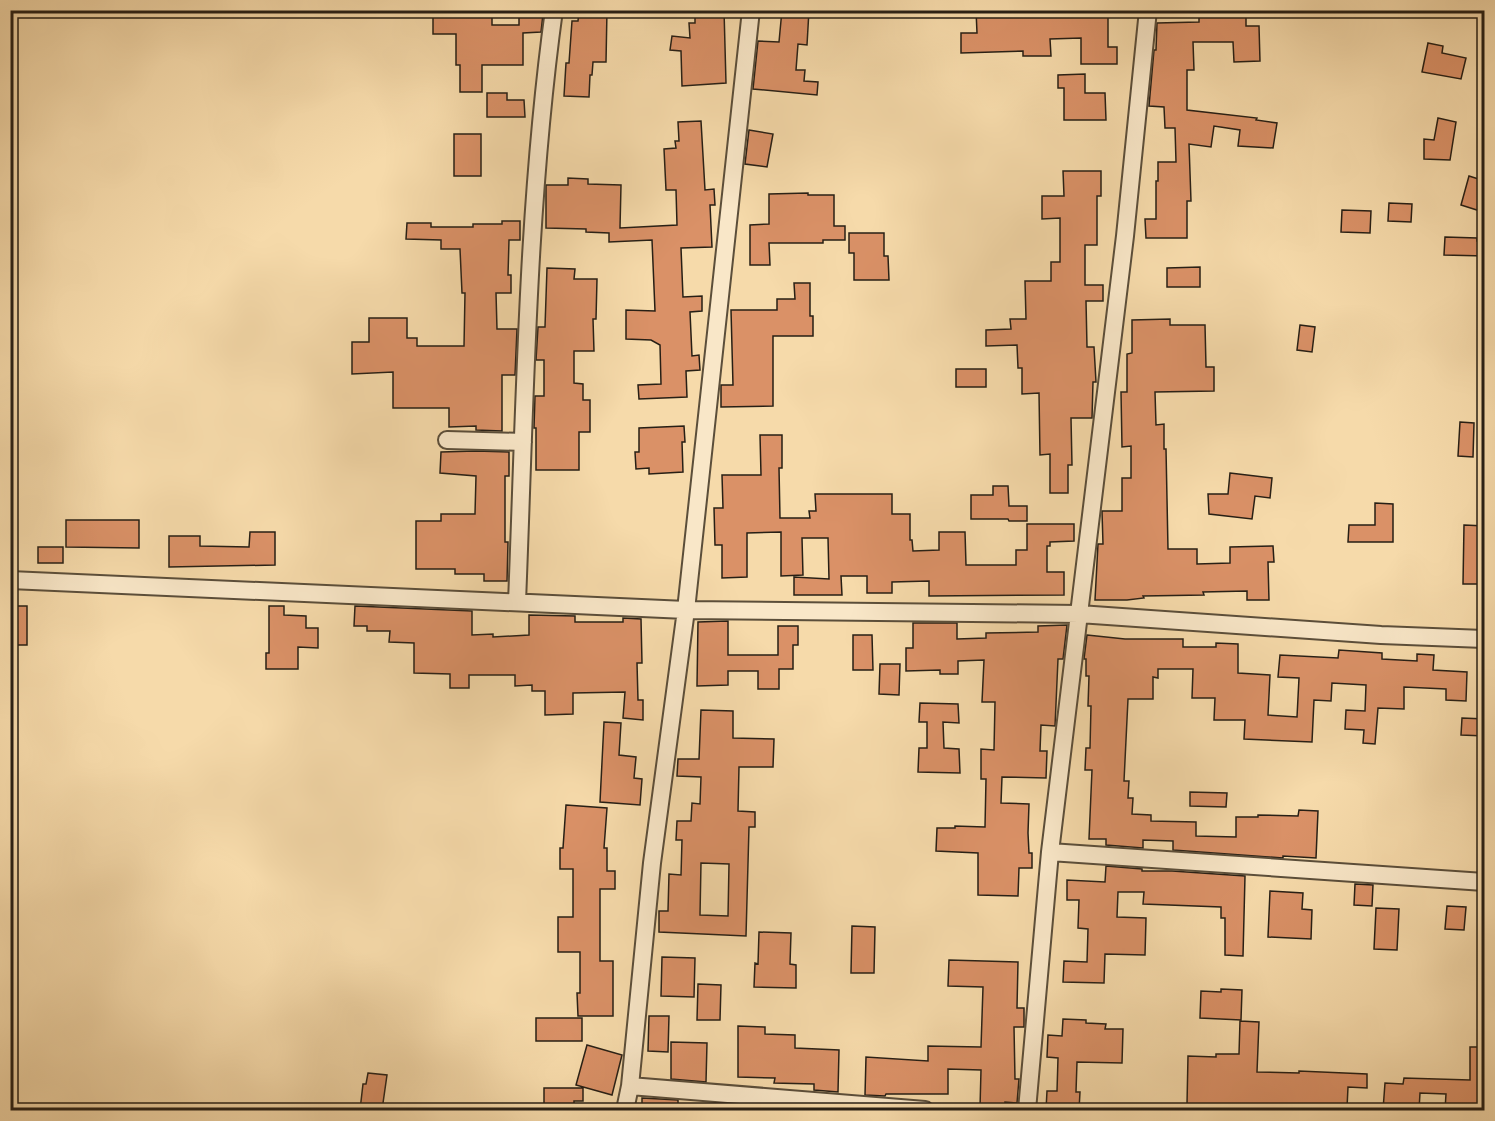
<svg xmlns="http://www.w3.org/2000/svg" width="1495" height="1121" font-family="'IM FELL French Canon',serif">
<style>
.building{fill:#da9167;stroke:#271f15;stroke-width:1.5;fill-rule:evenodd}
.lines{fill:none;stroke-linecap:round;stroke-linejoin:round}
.minor-casing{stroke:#5b4e3a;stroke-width:20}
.minor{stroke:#f9e7c8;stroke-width:16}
</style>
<rect width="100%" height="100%" fill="#f6daaa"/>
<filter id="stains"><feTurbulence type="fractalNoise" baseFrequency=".00333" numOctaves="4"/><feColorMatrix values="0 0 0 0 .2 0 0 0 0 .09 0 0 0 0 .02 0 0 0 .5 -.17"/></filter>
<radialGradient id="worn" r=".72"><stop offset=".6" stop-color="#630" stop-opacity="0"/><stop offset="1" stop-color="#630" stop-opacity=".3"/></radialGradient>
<path class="building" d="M440 10H470L472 17H492V25H519V14H543L541 32 523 33V65H482V92H460V65H456V34H433V14H440Z
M579 10H607L606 62H593L592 75H590L589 97 564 96 566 63H569L572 21H578Z
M695 10H724L726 83 682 86 681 51 670 50 672 36 690 38 689 23H695Z
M782 10H809L807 45 798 44 796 70H805L804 81 818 82 817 95 753 89 758 41 779 42Z
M976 10H1108V47H1117V64H1081V38L1050 39 1051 56H1023V51L961 53V33H977Z
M1199 10H1246V26H1259L1260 61 1234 62 1233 42H1193L1194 70H1187V110L1257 118 1256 120 1277 123 1273 148 1238 146 1240 130 1214 126 1211 147 1189 144 1191 201H1187V238H1146L1145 219H1156V181H1158V162H1176L1175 128H1165L1164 107 1149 106 1154 50H1156L1157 23 1199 22Z
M1428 43 1443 46 1442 53 1466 58 1461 79 1422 72Z
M1085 74V93H1105L1106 120H1064V88H1058V75Z
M487 93H507V100H524L525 117H487Z
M1438 118 1456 122 1450 160 1424 159V139L1434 140Z
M701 121 705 190 714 189 715 205H710L712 247 681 248 683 297 702 296V311L690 312 692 356 699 355 700 370 686 371 687 397 639 399 638 385 661 384 660 345 651 340 626 339V310L655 311 652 240 609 242V233L586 232V229L546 228V185H568V178L588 179V184L621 185 620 228 677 225 676 190H666L664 149 676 148 675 141H679L678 122Z
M749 130 773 134 767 167 745 164Z
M454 134H481V176H454Z
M1063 171H1101V196H1097V245H1085V285H1103V301H1086L1087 347H1094L1096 382H1093L1092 418H1071L1072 465H1068V493H1050V454L1040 455 1039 393 1022 394V368H1018L1017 345 986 346V330L1011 329 1010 319H1026L1025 281H1051V262H1060V218L1042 219V196H1064Z
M1469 176 1485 181V196L1480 211 1461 205Z
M808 193V195H834V226H845V240H823V243H769L770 265H750V225L769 224V194Z
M1389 203 1412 204 1411 222 1388 221Z
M1342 210 1371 211 1370 233 1341 232Z
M502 221H520V240H509L508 275H511V293H496L497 329H517L515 375H502V431L476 430V426L449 427V408H393V372L352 374V342H369V318H407V338H417V346H464L465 293H462L460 249H441V240L406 239 407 223H431V227H473V224H502Z
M849 233H884V256H888L889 280H854V253H849Z
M1445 237 1477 238V241H1485V256L1444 255Z
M1200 267V287H1167V268Z
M547 268 575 269 574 279H597L596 319H593L594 351H574V383L583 384V400H590V432H579V470H536V428H534L535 396H544V360H536L538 327H545Z
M794 283H810V316H813V336H773V406L721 407V385H733L731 310H777V299H795Z
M1170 319V325H1205L1206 367H1214V391L1155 392 1156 425 1164 424V449H1166L1168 549H1197V564L1230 563V547L1273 546 1274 562H1268L1269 600H1247V591L1203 592 1204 595 1143 596 1144 598 1127 600H1095L1098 544H1103L1102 511H1122V478H1131V446L1122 447 1121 392H1127V354L1132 353V320Z
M1300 325 1315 327 1312 352 1297 350Z
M956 369H986V387H956Z
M1460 422 1474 423 1473 457 1458 456Z
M684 426 685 442H682L683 472 649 474V468L636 469 635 452H639V428Z
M760 435H782V468H779L780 518H810L809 511H816L815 494H892V514H910V540H912L913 551 939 550V532H965L966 565H1016V550H1027V524H1074V541L1050 542V546H1047V572H1064V595L929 596V581L892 582V593H867V576H841L842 595H794V577L829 579 828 538H802L803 575 781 576V532L747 533V577L722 578V545H715L714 508H723L722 475H761Z
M476 451 509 452V476H505V542H508L507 581H484V574H455V569H416V521H441V514H475L476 476 440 473 441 452Z
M1230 473 1272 478 1270 498 1255 496 1252 519 1209 514 1208 494H1228Z
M993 486H1008L1009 506H1027V521H1009L1008 519H971V495H993Z
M1375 503 1393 504V542H1348L1349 525H1375Z
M66 520H139V548L66 547Z
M1464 525 1485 526 1482 584H1463Z
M250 532H275V565L169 567V536H200V546L249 547Z
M38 547H63V563H38Z
M10 606H27V645H10Z
M269 606H284V615L306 616V628H318V648L298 647V669H266V653H269Z
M355 606 472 611V635L493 634V637L529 635V615L575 616V622H623V618L641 619 642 663H637L638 700H643V720L623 718 625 692 573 693V714L545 715V691H532V685L515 686V675H469V688H450V674L414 673V643L389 642 390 631H367V626H354Z
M728 621V655H778V626H798V645H793V669H779V689H758V671H728V685L697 686 698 622Z
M913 623H957V639L986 638V633L1038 632V626L1067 625 1063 659H1058L1055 726 1041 725 1040 751H1047L1046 778 1002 777 1001 803 1029 804 1028 833 1029 853H1032V868H1019L1018 896 978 895V853L936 851 937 828H955V826L985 827 986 779H981V749L994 750 995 702H982L984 660 958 661V674H940V670L906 671V648H913Z
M853 635H872L873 670H853Z
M1087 635 1125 639H1183V647H1216V643L1238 644V673L1270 675 1268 715 1297 717 1299 678 1278 677 1280 655 1338 658 1339 650 1382 653V659L1417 661V654L1434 655 1433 670 1467 672 1466 701 1446 700V689L1404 687V709L1378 708 1375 744 1363 743 1364 730 1345 729 1346 710 1365 711 1366 685 1332 683 1331 701 1314 700 1312 742 1244 739 1245 720H1214L1215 698H1192L1193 669H1158V678L1153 677V699H1128L1124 781H1129L1128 798H1133L1132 814 1151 815V821L1196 822V836L1236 837V817H1258V815L1298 816 1299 810 1318 811 1316 858 1283 856V858L1173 850V841L1143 840V848L1106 845V839H1089L1092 770H1085L1086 748H1090L1091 706H1088L1089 676H1086V659H1084Z
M880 664H900L899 695 879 694Z
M920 703 958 704 959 723 943 722 944 748 959 749 960 773 918 772 919 748H927V722H919Z
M701 710 733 711V738L774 739 773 767H739L738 811 755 812V827H749L746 936 659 932V911H668L669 874 681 875 682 840H676L677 821H691L692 803 700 804 701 777 677 776 678 759H699ZM701 863 729 864 728 916 700 915Z
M1462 718 1485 719V736L1461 735Z
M604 722 621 723 619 755 636 757 634 778 642 779 640 805 600 802Z
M1190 792 1227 793 1226 807 1190 806Z
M566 805 607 808 604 848H607V871H615V889H600V961H613V1016H578L577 993H580V952H558V917H573V869H560V848H563Z
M1106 866 1142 869V871H1172L1245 876 1243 956 1225 955V918H1221V907L1143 904 1144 892H1118L1117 917 1146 918 1145 955 1105 954 1104 983 1063 982 1064 961 1087 962 1088 929 1078 928 1079 900H1067V880L1105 882Z
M1355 884 1373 885 1372 906 1354 905Z
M1270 891 1303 893 1302 909 1312 910 1311 939 1268 937Z
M1447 906 1466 907 1464 930 1445 929Z
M1376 908 1399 909 1397 950 1374 949Z
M852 926 875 927 874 973H851Z
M759 932 791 933 790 964 796 965V988L754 987 755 963 758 964Z
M662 957 695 958 694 997 661 996Z
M949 960 1018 962 1017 1008H1024V1027H1014L1015 1079H1019L1017 1103 1005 1102V1109L980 1108 981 1070 948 1069V1094H886L885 1096 865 1095 866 1057 928 1061V1046L981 1047 983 987 948 986Z
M698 984 721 985 720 1020H697Z
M1221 989 1242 990 1241 1020 1200 1018 1201 991 1221 992Z
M649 1016H669L668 1052 648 1051Z
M536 1018H582V1041H536Z
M1063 1019 1086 1020V1023L1106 1024 1105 1029H1123L1122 1063 1077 1062 1076 1092H1080L1079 1110H1046L1047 1091H1057L1058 1058 1047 1057 1048 1035 1062 1036Z
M1240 1021 1259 1022 1257 1072 1299 1073V1071L1367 1074V1088L1348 1087 1347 1108 1312 1106 1311 1110H1234V1105L1187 1104 1188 1056 1216 1057V1054H1239Z
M738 1026 765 1027V1034L795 1035V1048L839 1050 838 1092 814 1090V1084L774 1083 775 1078 738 1077Z
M671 1042 707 1043 706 1082 671 1079Z
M587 1045 622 1055 612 1095 576 1085Z
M1470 1047H1485V1110H1445L1446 1094 1420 1093 1419 1110H1383L1385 1083 1403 1084 1404 1078 1470 1080Z
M368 1073 387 1075 382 1110H360L363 1084H366Z
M544 1088H583V1101H574V1107H568V1110H544Z
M642 1098 678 1100V1109L642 1108Z"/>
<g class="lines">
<g class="minor-casing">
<path id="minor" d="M447 440 523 442
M10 580 686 610 1079 614 1381 635 1484 639
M517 602C525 405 527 206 554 10
M1050 852 1484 882
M630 1086 925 1110
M625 1110 630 1086 652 863 686 610 751 10
M1027 1110 1050 852 1125 236 1148 10"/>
</g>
<use href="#minor" class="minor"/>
</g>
<rect width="1495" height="1121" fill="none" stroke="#f6daaa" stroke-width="36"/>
<rect x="12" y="12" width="1471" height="1097" fill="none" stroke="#271f15" stroke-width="3"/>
<rect x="18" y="18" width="1459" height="1085" fill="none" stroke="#271f15" stroke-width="1.5"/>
<rect width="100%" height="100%" filter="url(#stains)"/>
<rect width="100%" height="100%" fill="url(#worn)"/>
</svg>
